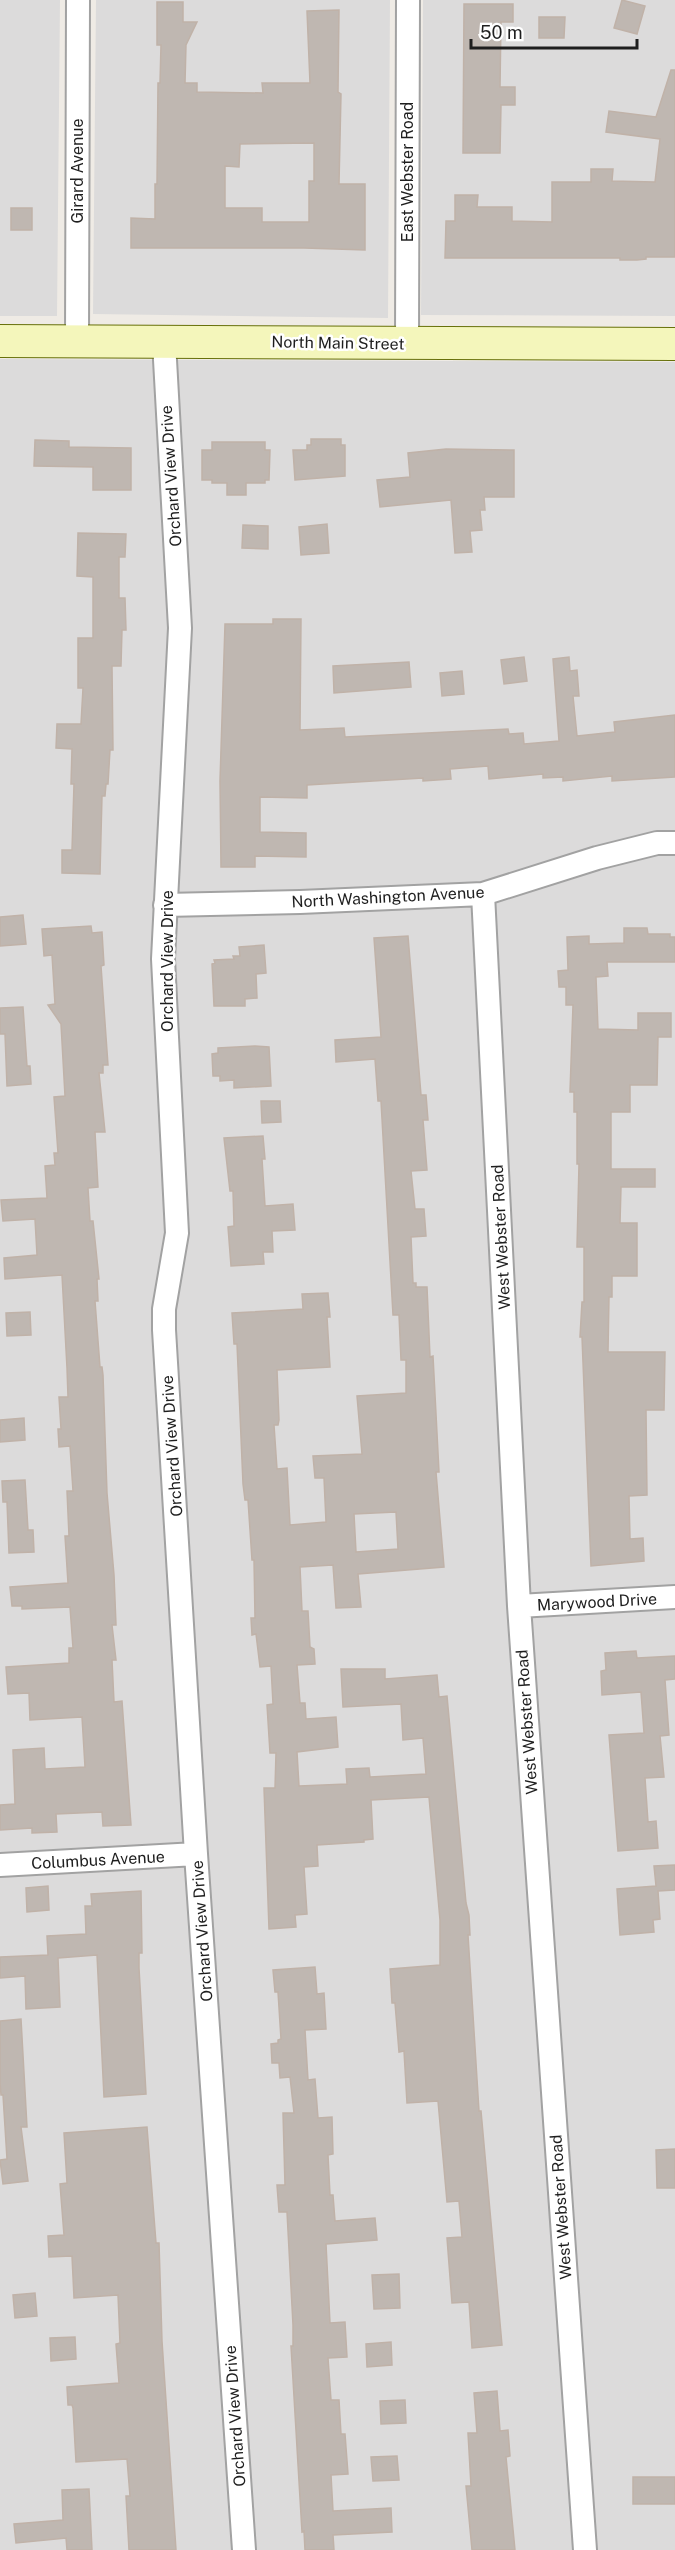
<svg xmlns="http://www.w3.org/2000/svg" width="675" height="2550" font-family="'Public Sans',sans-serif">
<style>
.residential{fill:#dcdbdb}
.building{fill:#bfb7b1;stroke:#c0b2a8;stroke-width:1.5;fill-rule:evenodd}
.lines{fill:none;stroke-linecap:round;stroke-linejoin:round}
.minor-casing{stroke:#a2a2a2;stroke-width:26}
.secondary-casing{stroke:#67700a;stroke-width:34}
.minor{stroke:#fff;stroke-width:22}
.secondary{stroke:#f4f6bb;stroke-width:32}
.labels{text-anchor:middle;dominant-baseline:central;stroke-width:5;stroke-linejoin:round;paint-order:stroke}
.street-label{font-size:16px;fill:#1e1e1e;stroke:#fff}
</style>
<rect width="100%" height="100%" fill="#efebe5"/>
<path class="residential" d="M0 0H60L57 316H0Z
M96 0H390L388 318 93 314Z
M423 0H675V316L421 315Z
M0 359 675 362V2550H0Z"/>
<path class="building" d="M622 0 645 6 637 34 614 28Z
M157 2H183V22H197L186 45 185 83H197V92L263 93 262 83H310L307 11 339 10 338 92 341 94 339 184H365V250L304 248H131V218L155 219V184H157L158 83H160L161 45H157ZM314 143V181H309V222H262V208H225V166L239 167 240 144Z
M464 4H513V22H501L500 87H515V105H501L500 153H463Z
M539 17H565L564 38H539Z
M671 70H675V257H646V259L637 260H620V258H445L446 221H455V195H478L477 207H512V221L552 222V182H591V169H613L612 181 655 182 660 139 606 132 609 111 656 117Z
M11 208H32V230H11Z
M311 439H341V445H345V476L295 480 293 450H307V445H311Z
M35 440 69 441V447L131 448V490H93V467L34 466Z
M212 442H265V450H270L269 480H265V483H246V495H227V483H212V480H202V450H212Z
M446 449 514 450V497H484L485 510H480L482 530 470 531 472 552 455 553 451 500 380 507 377 480 410 477 408 453Z
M327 524 329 553 301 555 299 527Z
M243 525 268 526V549L242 548Z
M78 533 126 534 125 557H119V598H125L126 630H122L121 666H112L113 750H110L108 784H106L105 796H102L100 874 62 873V850H72L74 784H71L72 749 56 748 57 724H81L83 688H78V638H93V577L77 576Z
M273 619H301L300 730 344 728 345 737 508 729 509 734 523 733 524 744 559 741 553 659 569 657 570 671 577 670 579 696H573L577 736 615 732 614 722 675 715V777L612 781V776L563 781V777L543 778V774L489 779 488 766 450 769 451 779 423 781V778L307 785V798L260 797V832L306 833V857L255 856V867H221L220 781 225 624H273Z
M524 657 527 681 504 684 501 660Z
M409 662 411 687 334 693 333 666Z
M462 671 464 694 442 696 440 673Z
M23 915 26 944 0 946V917Z
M91 926 92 933 102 932 104 965 101 966 108 1065H103V1073H99L105 1132H95L98 1187 88 1188 90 1221H93L99 1279H97L98 1301H95L100 1367H102L103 1375 107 1493 114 1575 116 1625H112L116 1660H112L114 1702 122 1701 131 1825 103 1826 102 1812 56 1814 57 1832 32 1833V1828L0 1830V1805L15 1804 13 1750 44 1748 45 1769 85 1767 82 1717 30 1720 29 1693 8 1694 6 1667 69 1663V1648H73L70 1607 22 1609V1606H12L10 1587 68 1583 65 1536H69L67 1491H73L70 1446 59 1447 58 1429H61L59 1397H68L67 1368 62 1275 5 1279 4 1258 37 1255 35 1219 3 1221 1 1200 47 1198 45 1166 55 1165 54 1153H58L54 1097 65 1096 61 1024 48 1005 55 1004 52 955 44 956 42 929Z
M624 928H647L648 934H670V937H675V962H607L608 976 596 977 598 1029 638 1030V1013H671V1037H658L657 1085H630V1112H611V1169H655V1187H621L620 1223H637V1276H612V1297H609L608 1352H665L664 1410H646L647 1495 629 1496 630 1539 643 1538 644 1561 591 1566 582 1337H580L582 1302H584V1247H577L579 1164H577V1112H574V1092H570L573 1005H566V987H559L558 971 568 970 567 937 589 936V944L624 943Z
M408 936 421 1095H426L428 1120H423L427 1170 411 1171 415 1209H424L426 1236 411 1237 413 1283H416V1287H427L430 1357 433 1356 439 1472H436L444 1567 358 1574 361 1607 336 1608 333 1565 300 1567 302 1611H308L310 1647 314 1649 315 1664 297 1665 300 1703H305L306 1719 336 1717 338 1747 297 1752 299 1786 347 1784 346 1769 369 1768 370 1777 426 1774 423 1738 403 1740 401 1704 343 1707 341 1669H385V1679L437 1675 439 1697 447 1696 466 1903 469 1915 470 1935H468L479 2111H481L502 2345 472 2348 469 2302 452 2303 447 2238 462 2237 459 2201 447 2202 438 2101 407 2103 404 2051 399 2052 395 2003H392L390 1969 440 1965V1920L429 1797 371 1800 373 1839 364 1840V1842L317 1845 318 1866 304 1867 307 1914 295 1915 296 1927 269 1929 264 1788H275L276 1753H270L267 1705 273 1704 271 1666 260 1667 256 1634 252 1635 251 1618H255L254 1560H252L248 1500H245L243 1484 237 1344H234L232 1313 303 1309 302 1294 328 1293 330 1317H327L330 1367 277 1370 279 1420 278 1425H274L277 1469 287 1468 290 1525 326 1522 324 1478H315L313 1456 362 1454 357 1396 406 1393V1360H401L399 1315H393L381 1101H378L375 1059 336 1062 335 1040 381 1037 374 938ZM396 1512 398 1549 356 1552 354 1514Z
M264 945 266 973 256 974 257 998 245 999V1006H214L212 964 215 963 214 960 234 959 233 956H240L239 947Z
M23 1007 27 1066H30L31 1084 7 1086 5 1034H0V1008Z
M255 1046 269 1047 271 1086 234 1088V1080L220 1081V1076H213L212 1054 218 1053V1048Z
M261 1101H280L281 1122 262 1123Z
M263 1136 265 1159H262L265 1206 293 1204 295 1230 272 1231 273 1252H263L264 1264 231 1266 228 1227 234 1226 233 1191H230L224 1138Z
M30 1312 31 1335 7 1336 6 1313Z
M24 1418 25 1440 0 1442V1420Z
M25 1480 28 1530H33L34 1552 9 1553 7 1502H3L2 1481Z
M636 1651 637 1658 675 1656V1679L665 1680 669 1735 660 1736 664 1777 645 1778 648 1822 656 1821 658 1848 618 1851 609 1735 644 1733 641 1692 602 1695 601 1671 606 1670 605 1653Z
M675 1865V1890L658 1891 660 1919 653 1920 654 1932 620 1935 617 1889 656 1886 654 1866Z
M48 1886 49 1910 27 1912 26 1888Z
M141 1891 142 1953H139V1968L146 2094 104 2097 97 1955 58 1958 60 2007 26 2009 25 1976 0 1978V1957L48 1955 47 1936 86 1934 85 1906H92L91 1894Z
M315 1967 317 1994 324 1993 326 2029 305 2030 308 2080 315 2079 318 2118 332 2117 333 2154 328 2155 330 2195H333L335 2221 375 2218 377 2240 326 2244 330 2323 345 2322 347 2357 328 2358 331 2400H339L341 2434H345L348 2474 331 2475 333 2511 391 2508 392 2532 333 2535 334 2550H305L304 2531 302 2532 291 2346H293V2325L287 2212H279L277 2185H285L283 2113H294L290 2077 280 2078 279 2063H272L271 2044 278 2043V2040L281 2039 278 1992H275L273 1970Z
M21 2019 27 2127H21L28 2181 3 2184 0 2160 7 2159 3 2095H1L0 2083V2021Z
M147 2127 156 2243H159L162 2341 176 2550H129L126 2496H130L127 2459 76 2462 73 2408 72 2405H68L67 2387 119 2383 116 2344 120 2343 118 2295 74 2298 72 2256 49 2257 48 2236 64 2235 60 2184 67 2183 64 2133Z
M675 2149V2188H657L656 2150Z
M399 2274 400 2308 374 2309 372 2275Z
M35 2293 37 2316 15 2318 13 2295Z
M75 2337 76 2359 51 2361 50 2338Z
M391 2342 392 2365 367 2367 366 2344Z
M497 2391 500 2431 508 2430 510 2456 506 2457 515 2550H472L466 2486H471L468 2433H477L474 2393Z
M405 2400 406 2423 381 2424 380 2401Z
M397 2456 399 2480 373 2481 371 2457Z
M633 2477H675V2504H633Z
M89 2489 92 2550H67L66 2538 16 2543 14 2524 63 2520 62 2490Z"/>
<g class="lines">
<g class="minor-casing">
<path id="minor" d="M77 342 78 0
M164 342 180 628 163 959 177 1233 164 1309V1330L196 1854 244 2550
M407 344 408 0
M483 894 519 1606 585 2550
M165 905 300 902 483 894 597 858 657 843H675
M519 1606 675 1597
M0 1865 196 1854"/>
</g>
<g class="secondary-casing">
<path id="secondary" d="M0 341 675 344"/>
</g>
<use href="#minor" class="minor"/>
<use href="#secondary" class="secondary"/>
</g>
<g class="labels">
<g class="street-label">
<text transform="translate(77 171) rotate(-90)">Girard Avenue</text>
<text transform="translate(407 172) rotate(-90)">East Webster Road</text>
<text transform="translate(338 343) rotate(1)">North Main Street</text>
<text transform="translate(171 476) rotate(-94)">Orchard View Drive</text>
<text transform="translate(388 897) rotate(-3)">North Washington Avenue</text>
<text transform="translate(167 961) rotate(-90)">Orchard View Drive</text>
<text transform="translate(501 1237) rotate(-93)">West Webster Road</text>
<text transform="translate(172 1446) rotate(-94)">Orchard View Drive</text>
<text transform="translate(597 1602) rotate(-3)">Marywood Drive</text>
<text transform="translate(527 1722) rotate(-94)">West Webster Road</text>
<text transform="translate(98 1860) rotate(-3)">Columbus Avenue</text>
<text transform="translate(202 1931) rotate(-94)">Orchard View Drive</text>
<text transform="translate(561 2207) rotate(-94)">West Webster Road</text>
<text transform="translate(235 2416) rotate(-94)">Orchard View Drive</text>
</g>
</g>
<path d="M471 39v9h166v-9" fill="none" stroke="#1e1e1e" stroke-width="3"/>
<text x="480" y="39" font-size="18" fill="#1e1e1e" stroke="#ffffff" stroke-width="4.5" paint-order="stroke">50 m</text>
</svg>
